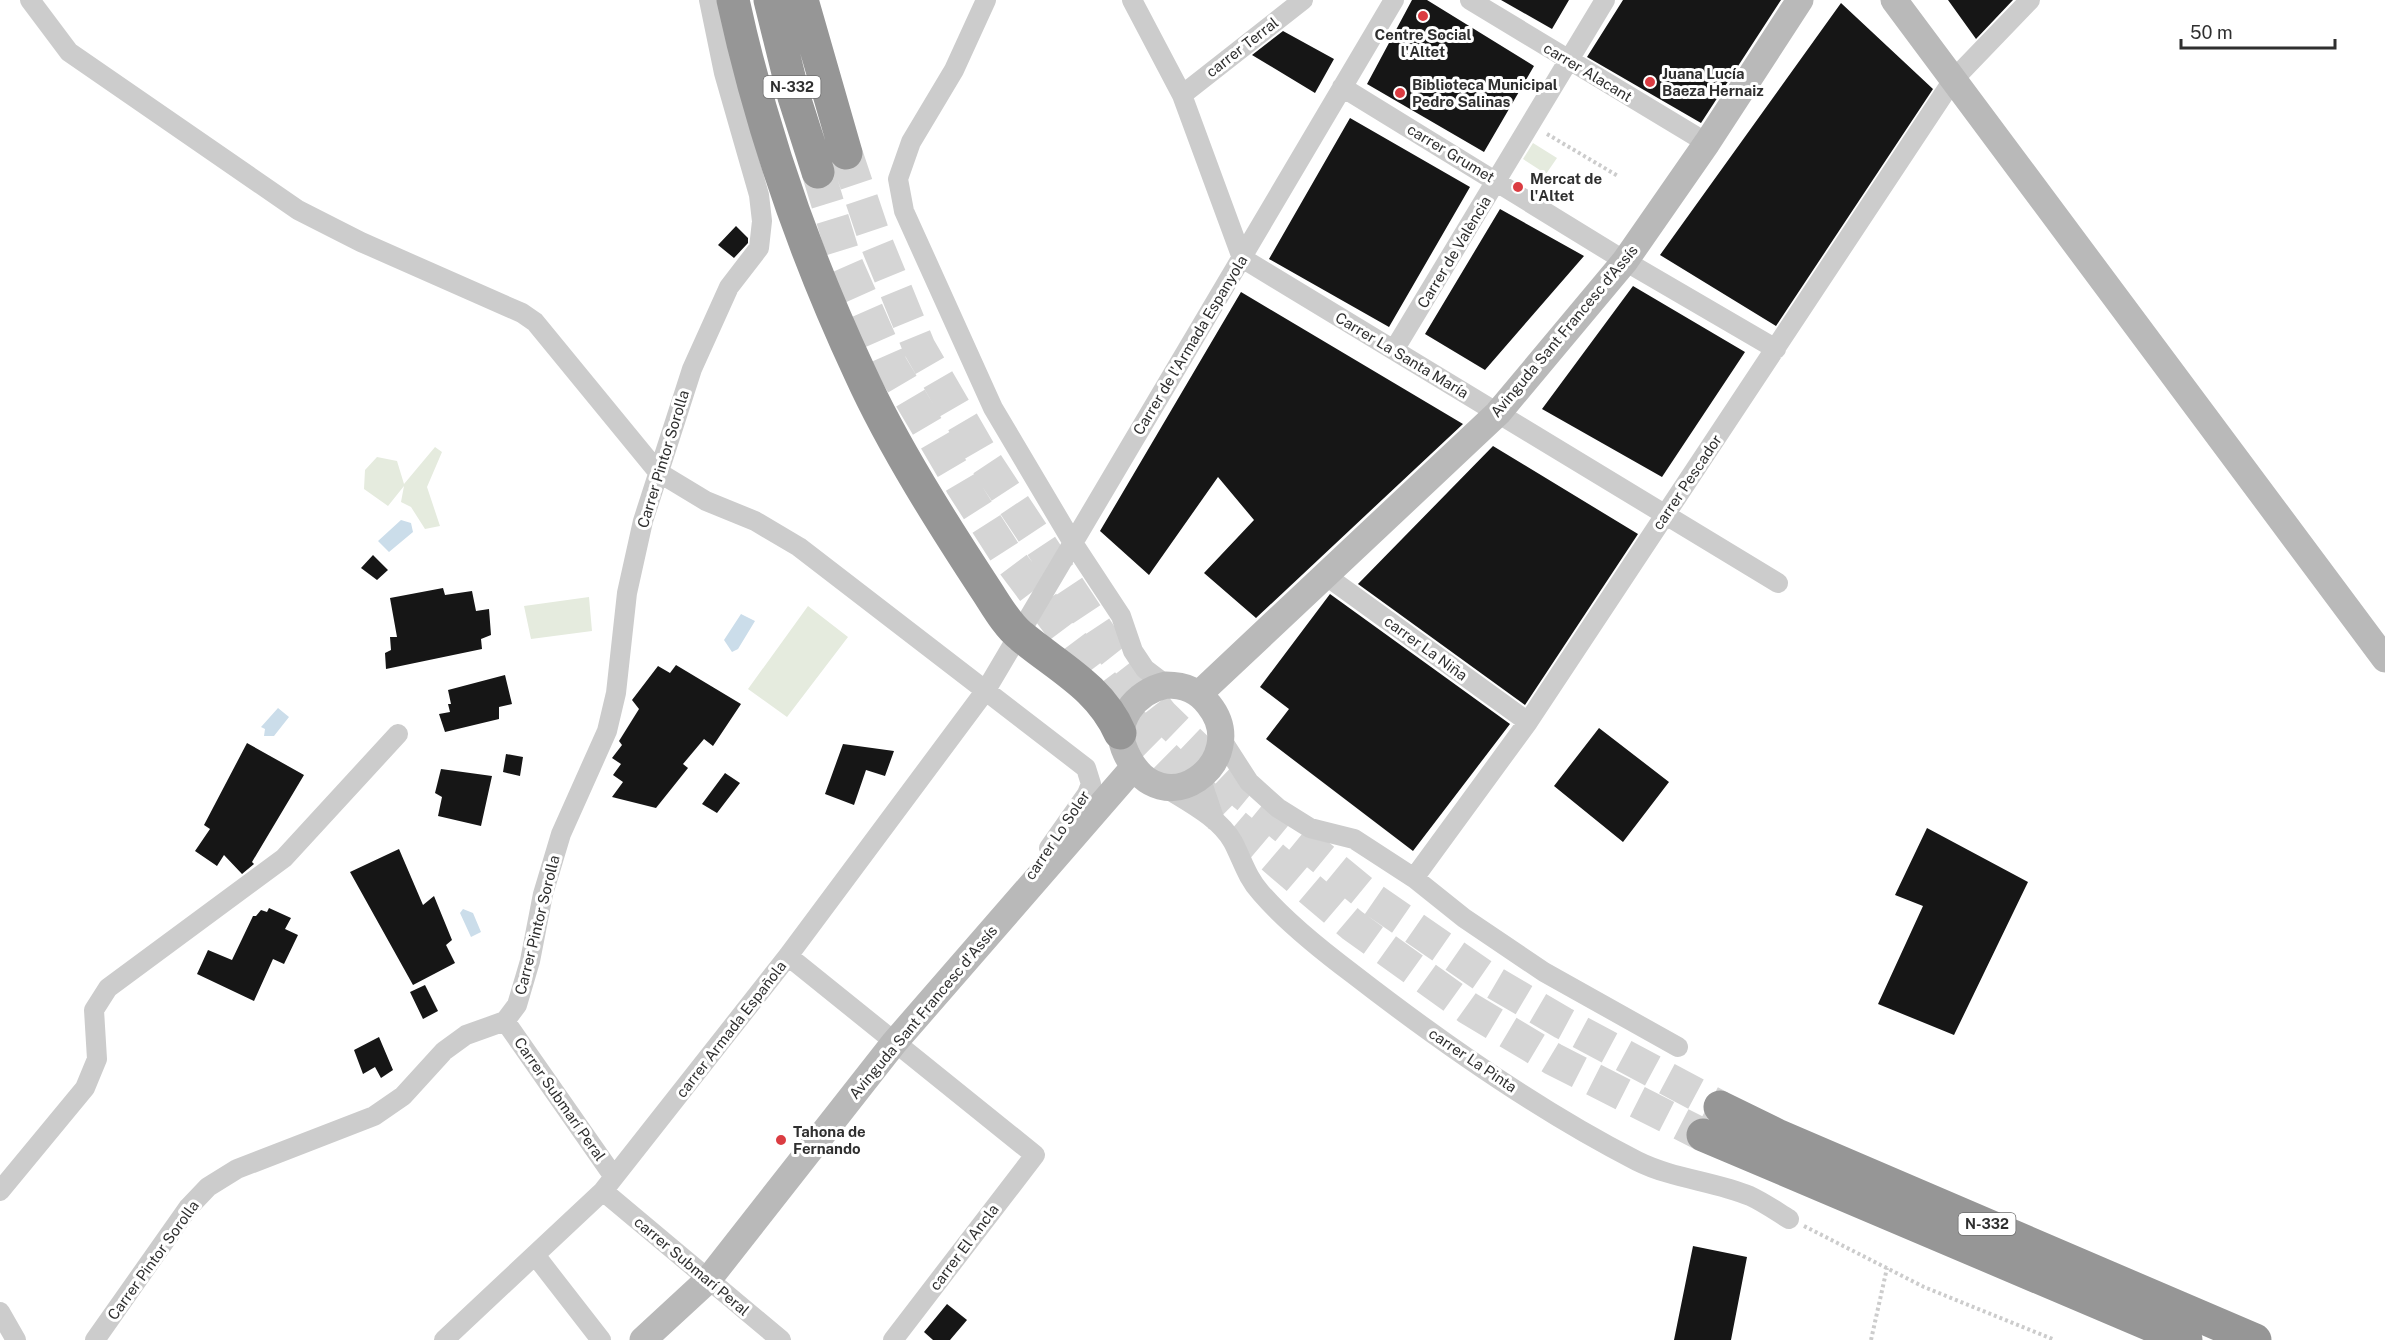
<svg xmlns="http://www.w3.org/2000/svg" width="2385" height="1340" font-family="'Public Sans',sans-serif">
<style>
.green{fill:#e5ebde}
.water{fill:#cbddea}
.building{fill:#161616}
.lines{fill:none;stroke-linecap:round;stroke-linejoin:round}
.highway-tunnel{stroke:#d5d5d5;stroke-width:33;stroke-dasharray:33 16;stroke-linecap:butt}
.path{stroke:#ccc;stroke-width:4;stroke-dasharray:3 3;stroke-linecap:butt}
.street{stroke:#ccc;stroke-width:20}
.secondary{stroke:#b9b9b9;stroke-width:27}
.highway{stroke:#969696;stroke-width:33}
.poi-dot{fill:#db3c42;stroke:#fff;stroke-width:2}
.labels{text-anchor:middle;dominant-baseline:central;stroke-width:6;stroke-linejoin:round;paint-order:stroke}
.shield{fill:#fff;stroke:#6d6d6d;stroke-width:1.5}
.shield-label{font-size:14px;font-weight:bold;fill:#2f2f2f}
.poi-label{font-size:15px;font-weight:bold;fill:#2f2f2f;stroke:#fff;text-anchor:start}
.street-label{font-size:15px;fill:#2f2f2f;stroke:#fff}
</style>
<rect width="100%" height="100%" fill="#fff"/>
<path class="green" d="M1533 143 1557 158 1546 174 1523 159Z
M435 447 442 452 427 487 440 526 425 529 411 507 401 502 404 486 388 506 364 489 365 470 377 457 397 461 404 484Z
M589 597 592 631 531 639 524 606Z
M808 606 848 637 787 717 748 689Z"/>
<path class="water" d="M401 520 411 523 413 532 389 552 378 541Z
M741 614 755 621 738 649 732 652 724 640Z
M278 708 289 717 274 736H264L265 729 261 727Z
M463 909 473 913 481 932 471 937 460 913Z"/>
<path class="building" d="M1412 0H1427L1534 66 1484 152 1367 84Z
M1501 0H1569L1552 29Z
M1623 0H1781L1701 123 1587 57Z
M1948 0H2013L1976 39Z
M1841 3 1933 89 1776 326 1660 255Z
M1283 31 1334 59 1315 93 1252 55Z
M1350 118 1470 187 1389 327 1269 259Z
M1500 209 1584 256 1485 370 1425 334Z
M736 226 748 238V243L734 258 718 245Z
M1633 286 1745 352 1662 477 1542 409Z
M1241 292 1463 424 1256 618 1204 573 1254 520 1218 477 1149 575 1100 531Z
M1493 446 1638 534 1525 705 1358 584Z
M373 555 388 570 377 580 361 568Z
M443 588 445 595 472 591 476 611 489 609 491 635 481 639 482 649 386 669 385 653 391 650 390 637H397L390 598Z
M1330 594 1510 724 1413 851 1266 739 1289 709 1260 687Z
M676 665 741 704 713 746 704 739 683 764 688 768 656 808 612 797 623 782 613 775 621 764 612 758 622 745 619 741 639 709 632 700 658 666 670 673Z
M505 675 512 704 499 707V719L445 732 439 714 450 712 448 704H451L448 690Z
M1599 728 1669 782 1623 842 1554 786Z
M247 743 304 775 252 862 254 864 242 874 224 855 217 866 195 851 210 829 204 825Z
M843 744 894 751 885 776 866 770 854 805 825 794Z
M506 754 523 757 520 776 503 772Z
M441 769 492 776 481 826 438 816 442 797 435 793Z
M725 773 740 783 717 813 702 804Z
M1927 828 2028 882 1954 1035 1878 1004 1923 906 1895 895Z
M399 849 423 905 434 896 452 940 446 945 455 963 413 985 350 872Z
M269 908 291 918 285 929 298 935 284 964 273 959 254 1001 197 974 208 950 232 960 253 916H256L261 910 267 912Z
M425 985 438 1011 423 1019 410 992Z
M379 1037 393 1070 381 1078 375 1067 363 1074 354 1050Z
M1693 1246 1747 1257 1731 1340H1674Z
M947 1304 967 1320 950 1340H933L924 1332Z"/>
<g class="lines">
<path class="highway-tunnel" d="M846 153 876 242 919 347 987 464 1107 645 1162 715 1245 795 1368 896 1488 979 1563 1023 1720 1107
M818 172 846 263 891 365 961 484 1007 556 1138 730 1229 820 1352 925 1468 1008 1553 1059 1703 1135"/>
<path class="path" d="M1547 134 1618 176
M1804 1226 1924 1287 2055 1340
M1871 1340 1887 1268"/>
<path class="street" d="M30 0 69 52 298 210 361 242 522 313 535 322 658 472 706 501 755 521 799 547 1086 768 1091 784 1087 794 1049 848
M986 0 954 70 911 142 898 179 904 211 993 408 1073 543 1121 616 1133 651 1145 669 1166 685
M1132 0 1182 95 1242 258 1778 583
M1470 0 1707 143
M1342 87 1625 261 1776 349
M1182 95 1303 0
M1394 350 1605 0
M1325 575 1528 722
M1220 737 1249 782 1278 808 1310 828 1354 839 1414 878 1464 918 1544 972 1678 1047
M1200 777 1215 821
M1166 788C1188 802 1220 818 1233 842 1242 859 1247 878 1261 893 1287 923 1321 950 1353 974 1442 1043 1537 1110 1637 1161 1673 1179 1714 1181 1750 1196 1763 1202 1776 1211 1789 1219
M1414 878 1528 722 1953 80 2030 0
M788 956 1035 1155 893 1340
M505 1021 614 1177
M0 1191 85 1088 97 1059 94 1010 108 988 284 858 398 734
M603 1191 781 1340
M535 1255 601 1340
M0 1312 16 1340
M95 1340 188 1208 208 1187 237 1169 374 1116 403 1096 444 1051 466 1035 505 1021 517 1005 530 961 543 894 561 834 607 731 616 693 627 593 643 521 692 369 729 287 759 248 762 221 759 195 724 73 709 0
M444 1340 603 1191 788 956 986 690 1394 0"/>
<path class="secondary" d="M1894 0 2385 659
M1166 685C1184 685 1198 690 1209 705 1253 760 1162 831 1126 753 1111 722 1135 692 1166 685Z
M1199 694 1498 413 1625 261 1707 143 1800 0
M643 1340 708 1280 894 1043 1134 767"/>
<path class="highway" d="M733 0C761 129 804 253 860 373 893 446 944 526 988 593 997 607 1008 626 1021 636 1058 667 1100 687 1120 733
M770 0 794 97 818 172
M802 0 846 153
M1720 1107 1779 1136 2255 1340
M1703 1135 2186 1340"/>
</g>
<g class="poi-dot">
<circle cx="1423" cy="16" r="6"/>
<circle cx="1650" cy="82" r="6"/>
<circle cx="1400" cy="93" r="6"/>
<circle cx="1518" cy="187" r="6"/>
<circle cx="781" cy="1140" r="6"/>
</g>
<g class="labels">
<g class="shield">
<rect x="763.5" y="76" width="57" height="22" rx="4.5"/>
<rect x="1958.5" y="1213" width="57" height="22" rx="4.5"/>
</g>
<g class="shield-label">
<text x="792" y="87">N-332</text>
<text x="1987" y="1224">N-332</text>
</g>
<g class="poi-label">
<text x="1423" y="34" text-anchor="middle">Centre Social<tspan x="1423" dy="17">l'Altet</tspan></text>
<text x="1662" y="73">Juana Lucía<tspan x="1662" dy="17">Baeza Hernaiz</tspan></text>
<text x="1412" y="84">Biblioteca Municipal<tspan x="1412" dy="17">Pedro Salinas</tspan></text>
<text x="1530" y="178">Mercat de<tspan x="1530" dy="17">l'Altet</tspan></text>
<text x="793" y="1131">Tahona de<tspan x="793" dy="17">Fernando</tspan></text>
</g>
<g class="street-label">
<text transform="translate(1242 47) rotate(-38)">carrer Terral</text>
<text transform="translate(1588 72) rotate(31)">carrer Alacant</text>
<text transform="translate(1451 153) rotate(31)">carrer Grumet</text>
<text transform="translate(1454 252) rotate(-59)">Carrer de València</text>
<text transform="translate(1564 331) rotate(-50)">Avinguda Sant Francesc d’Assís</text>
<text transform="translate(1190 345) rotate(-59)">Carrer de l'Armada Espanyola</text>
<text transform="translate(1402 355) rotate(31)">Carrer La Santa María</text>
<text transform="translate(663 459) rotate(-73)">Carrer Pintor Sorolla</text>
<text transform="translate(1687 482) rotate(-56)">carrer Pescador</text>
<text transform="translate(1426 648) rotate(36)">carrer La Niña</text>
<text transform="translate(1057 835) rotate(-56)">carrer Lo Soler</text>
<text transform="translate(537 925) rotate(-76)">Carrer Pintor Sorolla</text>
<text transform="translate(923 1012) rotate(-50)">Avinguda Sant Francesc d'Assís</text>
<text transform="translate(731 1029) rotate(-52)">carrer Armada Española</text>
<text transform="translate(1473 1060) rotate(34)">carrer La Pinta</text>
<text transform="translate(560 1099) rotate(55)">Carrer Submarí Peral</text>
<text transform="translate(964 1247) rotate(-53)">carrer El Ancla</text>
<text transform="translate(153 1260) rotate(-54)">Carrer Pintor Sorolla</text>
<text transform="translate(692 1266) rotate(40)">carrer Submarí Peral</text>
</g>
</g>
<path d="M2181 39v9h154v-9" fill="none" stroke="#2f2f2f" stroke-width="3"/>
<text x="2190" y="39" font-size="18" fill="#2f2f2f" stroke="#ffffff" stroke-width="4.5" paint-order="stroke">50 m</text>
</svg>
